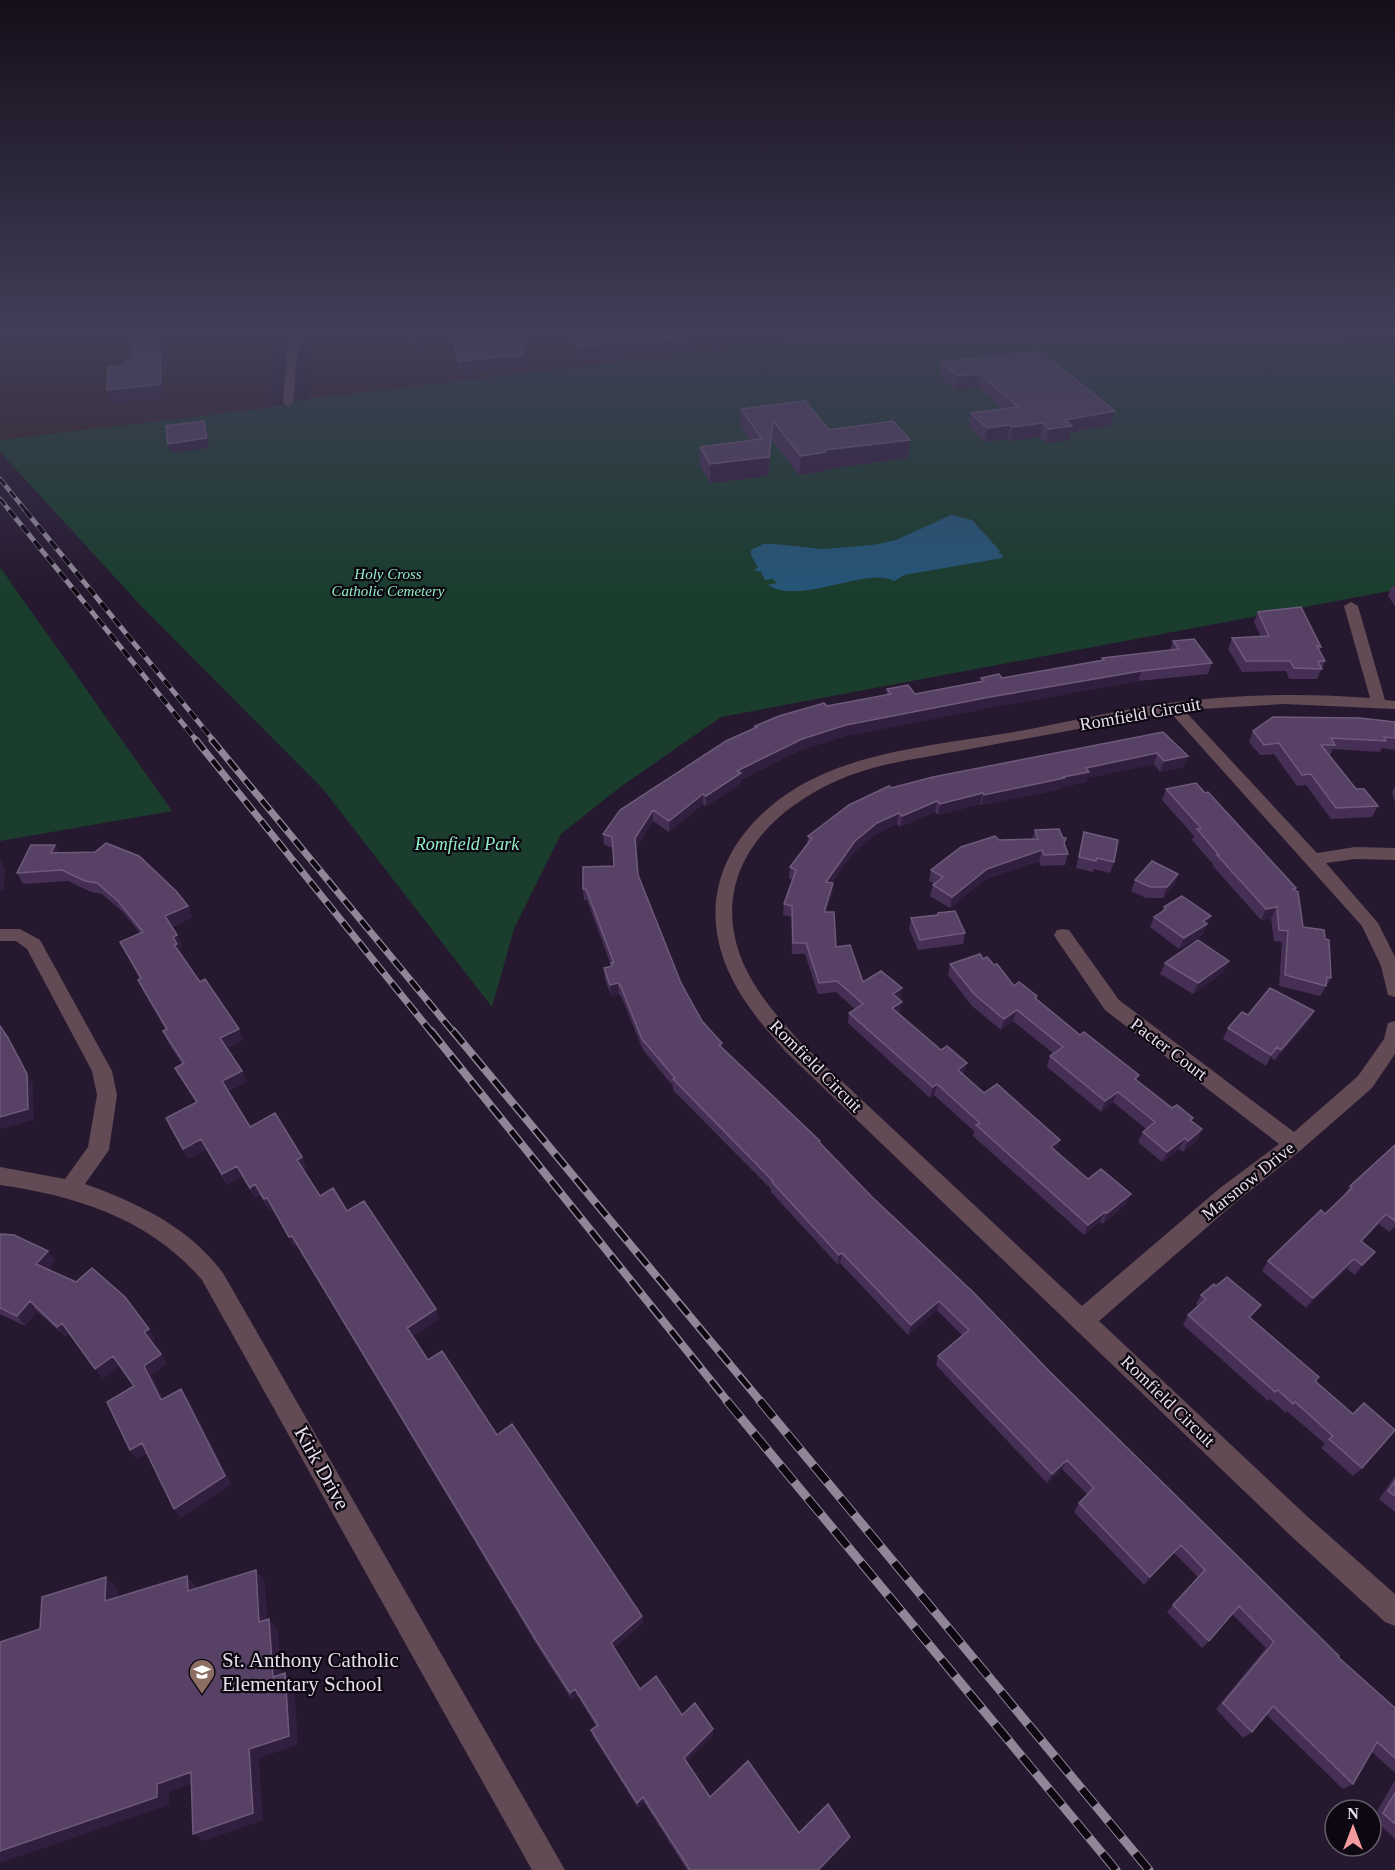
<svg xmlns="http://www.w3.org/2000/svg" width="1395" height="1870" font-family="Georgia,serif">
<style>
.industrial{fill:#332024}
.green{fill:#1a3d2e}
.water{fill:#255577}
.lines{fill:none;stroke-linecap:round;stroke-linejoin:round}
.minor{fill:#624b55;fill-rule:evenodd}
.rail-far4-casing{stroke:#908698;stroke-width:4.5}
.rail-far3-casing{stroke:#908698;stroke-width:5}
.rail-far2-casing{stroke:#908698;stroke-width:7}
.rail-far1-casing{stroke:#908698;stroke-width:8}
.rail-casing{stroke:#908698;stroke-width:9}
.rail-far4{stroke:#0c0710;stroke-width:3;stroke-dasharray:8;stroke-linecap:butt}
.rail-far3{stroke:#0c0710;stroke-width:4;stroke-dasharray:10;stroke-linecap:butt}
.rail-far2{stroke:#0c0710;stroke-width:4.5;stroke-dasharray:13;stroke-linecap:butt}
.rail-far1{stroke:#0c0710;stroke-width:5;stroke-dasharray:16;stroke-linecap:butt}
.rail{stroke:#0c0710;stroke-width:7;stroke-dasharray:21;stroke-linecap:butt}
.wall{fill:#462f55}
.shaded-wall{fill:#321e3f}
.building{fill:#574266;stroke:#6e5a7b;stroke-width:1.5}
.labels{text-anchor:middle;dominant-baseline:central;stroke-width:4.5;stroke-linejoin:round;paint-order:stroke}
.far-park-label{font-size:15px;font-style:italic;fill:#91edc4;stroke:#0c0710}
.street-label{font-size:18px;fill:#e6dded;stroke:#0c0710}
.park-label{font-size:18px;font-style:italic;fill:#91edc4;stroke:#0c0710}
.near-street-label{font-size:21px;fill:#e6dded;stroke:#0c0710}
.near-poi-label{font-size:21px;fill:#e6dded;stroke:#0c0710;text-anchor:start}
</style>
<rect width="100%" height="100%" fill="#26192f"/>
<path class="industrial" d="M0 329H275L268 408 0 440Z
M310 329H703L714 351 309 399Z"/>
<path class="green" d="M888 329H1299L1364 344 1395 346V590L721 717 619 788 561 834 514 929 492 1007 323 789 143 608 0 452V440L268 408 309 399Z
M0 567 172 811 0 841Z"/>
<path class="water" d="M951 515 972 520 1000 551 999 554 1003 555 1002 558 904 575 894 581C868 566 801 606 768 585L777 583 773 579 765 580 761 572 753 570 758 568 751 555V550L763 544H774L822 549 872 545 896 540Z"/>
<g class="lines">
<path class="minor" d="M289 329H299L293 403 288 406 283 403Z
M781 329H791L796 337 788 339Z
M1340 329 1395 332V338L1345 332Z
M1351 602 1358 606 1385 700 1395 701V709L1284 704 1184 710 1317 853 1355 847 1395 848V860L1355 859 1326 863 1378 923 1395 957V997L1388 995 1381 966 1362 926 1170 712C1100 725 1029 738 959 751 917 759 871 764 832 783 759 817 708 883 744 965 757 994 779 1018 800 1042L1082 1306 1220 1188 1279 1144 1105 1010 1057 940 1054 935 1057 930 1063 929 1069 930 1119 1000 1294 1132 1358 1076 1384 1039 1388 1023 1395 1021V1054L1372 1088 1301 1150 1236 1202 1099 1321 1309 1518 1395 1594V1626L1385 1622 1291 1536 786 1052C762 1025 738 997 725 963 693 879 746 809 821 775 878 749 958 742 1020 731 1071 721 1124 709 1176 702 1240 694 1306 693 1370 698L1344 606Z
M0 929H20L40 940 112 1071 117 1095 109 1150 85 1184C138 1203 189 1227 223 1273L565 1870H532L202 1280C150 1219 77 1196 0 1185V1167L65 1179 88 1147 97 1095 92 1071 27 949 16 941H0Z"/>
<g class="rail-far4-casing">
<path id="rail-far4" d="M0 479 26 511
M0 499 10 511"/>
</g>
<g class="rail-far3-casing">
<path id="rail-far3" d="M9 510 197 741
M25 510 214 741"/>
</g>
<g class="rail-far2-casing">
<path id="rail-far2" d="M196 740 432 1033
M212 740 454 1033"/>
</g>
<g class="rail-far1-casing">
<path id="rail-far1" d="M431 1031 728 1402
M453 1031 761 1402"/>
</g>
<g class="rail-casing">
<path id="rail" d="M727 1401 1116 1870
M760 1401 1149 1870"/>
</g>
<use href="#rail-far4" class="rail-far4"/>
<use href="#rail-far3" class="rail-far3"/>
<use href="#rail-far2" class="rail-far2"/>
<use href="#rail-far1" class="rail-far1"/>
<use href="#rail" class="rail"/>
</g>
<path class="wall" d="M405 329H515L524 355 526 368 461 374 452 342 412 347Z
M565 329H695L698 348 581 359Z
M726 329H754V333L730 335Z
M1041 352 1111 425 1071 432 1069 440 1046 443 1040 437 1010 441 1008 439 985 442 969 427 971 413 1002 409 978 387 956 390 940 375 941 362Z
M741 409 829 430 910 440 908 458 825 469V471L799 475 772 440 768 476 710 483 700 466V447L750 440 741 427Z
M1392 586H1395V606L1388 596Z
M1258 612 1321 647 1319 651 1325 661 1317 679H1289L1286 671 1242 672 1228 649 1232 638 1261 637 1254 622Z
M1173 641 1212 663 1208 674 1138 681 988 708 845 736 801 750 741 780 740 784 706 806 703 804 669 832 653 821 636 848 638 875 681 983 702 1021 722 1043V1048L820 1141V1143L872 1197 1049 1371 1338 1657 1395 1708V1773L1372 1752 1353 1784 1343 1789 1266 1714 1252 1732 1243 1738 1216 1709 1266 1648 1232 1614 1209 1641 1202 1648 1167 1612 1198 1577 1174 1553 1144 1585 1074 1512 1079 1503 1088 1495 1062 1469 1047 1483 936 1365 938 1356 962 1335 937 1310 908 1335 840 1263 838 1265 771 1192V1189L673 1090V1086L643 1050 622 998 619 994 611 996 605 979 604 968 611 966V965L587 900H584L583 889 614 866 613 848 604 845 603 834 755 728V726L827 706 886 695 887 689 915 694 980 682 981 678H1002L1101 661 1102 658 1170 650Z
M1395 722V750L1382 748 1380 752 1333 749 1330 755H1329L1356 789 1378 806 1372 817 1331 819 1306 785 1297 786 1274 754 1260 755 1249 742 1253 731Z
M1163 732 1184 767 1160 772 1154 764 1087 778 1086 782 1062 787 1061 789 981 805 980 804 938 815 935 812 900 827 897 824 876 834 854 852 831 883H833L832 894 826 912 836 947 863 982 902 988 900 999 899 1000V1013L964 1074H963L984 1093 1056 1151 1088 1179 1126 1204 1103 1224 1100 1222 1084 1235 973 1136 974 1131 934 1095 930 1098 848 1023 849 1013 855 1009 836 992 818 994 805 954H792L791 917 783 915 784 904 792 880 789 878 790 867 807 844 808 836 891 788Z
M1395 786V803L1392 792Z
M1166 789 1296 888 1295 891 1303 927 1331 978 1320 996 1279 986 1282 942 1274 941 1271 918 1261 920 1213 866V864L1192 840 1194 836 1162 800Z
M1035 830 1064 843 1068 854 1065 865 1041 866 1039 861 984 880 950 908 930 896 933 885 934 884 929 881 931 870 999 840 1032 839Z
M1084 832 1114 862 1110 873 1094 869 1093 872 1076 868Z
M55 845 59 853 188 906 192 917 172 927 177 935 182 946 178 947 182 954 200 982 243 1040 227 1048 247 1082 228 1091 250 1127 302 1157 306 1168 303 1169 320 1196 347 1211 439 1319 413 1336 428 1360 497 1435 642 1616 643 1623 614 1648 640 1689 713 1735 686 1761 710 1797 799 1833 850 1837 848 1841 820 1870H687L644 1802 638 1808 593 1736 591 1730 596 1726 577 1695 572 1700 538 1647 297 1246 294 1247 272 1208 269 1210 260 1195 255 1198 242 1176 227 1185 206 1150 188 1159 166 1118 196 1102 181 1078 175 1068 182 1064 168 1042 163 1031 166 1030 143 991 138 980 140 979 120 942 140 933 123 912 102 894 91 892 68 881 23 884 17 873Z
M1178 874 1174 885 1163 898H1146L1131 891 1135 880Z
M1164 907 1211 916 1202 935 1179 949 1150 927 1154 917 1162 912Z
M938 913 965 933 963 944 918 950 909 929 911 918 937 915Z
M983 959 994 965 1014 986 1037 996 1036 999 1172 1108 1193 1118 1192 1121 1202 1129 1197 1140 1183 1152 1179 1149 1162 1162 1138 1142 1143 1132 1146 1129 1113 1102 1101 1112 1047 1067 1050 1056 1054 1054 1013 1021 1001 1030 972 1006 948 975 950 964Z
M1165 963 1224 972 1193 994 1160 974Z
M1314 1011 1308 1022 1275 1060 1271 1058 1266 1066 1223 1039 1228 1028 1248 1015Z
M1395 1145V1227L1389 1232 1379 1224 1362 1242 1367 1262 1355 1275 1347 1269 1306 1308 1262 1271 1268 1261 1325 1214 1343 1197 1350 1186Z
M0 1234 48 1251 55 1261 48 1269 155 1338 151 1341 167 1363 151 1375 163 1399 187 1398 231 1484 181 1518 147 1453 137 1459 130 1450 134 1386 119 1366 103 1378 69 1333 65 1336 37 1311 25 1326 0 1314Z
M1216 1286 1261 1305 1251 1318 1316 1382 1362 1468 1353 1476 1321 1448 1325 1444 1287 1411 1286 1413 1270 1399 1268 1401 1183 1325 1188 1315 1198 1306 1196 1304 1201 1295Z
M1395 1476V1512L1379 1499Z
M1395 1780V1839L1373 1818Z"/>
<path class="shaded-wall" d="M159 329 163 342 165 397 112 404 107 390 161 384Z
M221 329H223L225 344 204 346 200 333Z
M341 329H368L367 334 343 337Z
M451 329 452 342 412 347 410 334Z
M730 329H754V333L730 335Z
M698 335V348L581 359 580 346Z
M524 355 526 368 461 374 459 361Z
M980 374 978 387 956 390 958 376Z
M1115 411 1111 425 1071 432 1069 440 1046 443 1049 429 1065 420Z
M204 421 207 430 209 448 171 453 168 444Z
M773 421 768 476 710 483V464L769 457Z
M1043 423 1040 437 1010 441 1013 427Z
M1010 425 1008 439 985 442 987 428Z
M910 440 908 458 825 469V471L799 475 801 456 825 450Z
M1141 671 1138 681 988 708 845 736 801 750 741 780 740 784 706 806V796L737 771 802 739 846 725 990 697Z
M1157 753 1154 764 1087 778 1086 782 1062 787 1061 789 981 805 984 795 1063 777 1086 768Z
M1188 756 1184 767 1160 772 1164 761Z
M983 793 980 804 938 815 940 804Z
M703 794V804L669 832V821Z
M937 801 935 812 900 827 902 816Z
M653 810V821L636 849 635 838Z
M899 813 897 824 876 834 854 852 825 893 826 882 855 841 877 823Z
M55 845 61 856 51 853Z
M1042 850 1039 861 984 880 950 908 952 897 987 869Z
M0 859 5 869 4 890 0 891Z
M1178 874 1174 885 1163 898 1167 887Z
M833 883 832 894 823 923 824 912Z
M188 906 192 917 170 927 165 916Z
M1277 907 1271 918 1261 920 1266 909Z
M1211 916 1202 935 1179 949 1184 938 1203 921Z
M177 935 182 946 178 947 182 954 174 945 173 937Z
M1229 961 1224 972 1193 994 1198 983Z
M618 983 619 994 611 996 610 985Z
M902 988 900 999 891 1005 893 994Z
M902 1002 900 1013 891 1018 892 1008Z
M1017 1010 1013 1021 1001 1030 1004 1019Z
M1314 1011 1308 1022 1275 1060 1281 1050Z
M239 1029 243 1040 225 1049 220 1038Z
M8 1038 15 1049 33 1085 34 1120 0 1129V1117Z
M1277 1047 1271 1058 1266 1066 1271 1055Z
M967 1063 964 1074 955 1080 958 1070Z
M242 1071 247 1082 227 1092 222 1081Z
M937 1084 934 1095 930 1098 933 1087Z
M1118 1092 1113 1102 1101 1112 1105 1101Z
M1202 1129 1197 1140 1183 1152 1188 1141Z
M1185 1138 1179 1149 1162 1162 1167 1152Z
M201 1139 206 1150 188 1159 183 1149Z
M1060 1140 1056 1151 1047 1158 1051 1147Z
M302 1157 306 1168 301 1170 297 1160Z
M237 1166 242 1176 227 1185 222 1174Z
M255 1184 260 1195 255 1198 250 1188Z
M1131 1194 1126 1204 1103 1224 1107 1213Z
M267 1198 272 1208 269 1210 264 1199Z
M1105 1212 1100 1222 1084 1235 1088 1225Z
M1386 1214 1379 1224 1353 1251 1361 1241Z
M292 1236 297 1246 294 1247 289 1237Z
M48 1251 55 1261 44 1274 36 1264Z
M1375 1252 1367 1262 1355 1275 1362 1265Z
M842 1253 840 1263 838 1265 839 1255Z
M1354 1259 1347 1269 1306 1308 1313 1298Z
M30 1301 37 1311 25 1326 17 1316Z
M939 1301 937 1310 908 1335 911 1325Z
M1261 1305 1254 1315 1242 1326 1249 1317Z
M436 1309 439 1319 411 1337 407 1328Z
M62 1323 69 1332 65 1336 57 1327Z
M149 1329 155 1338 151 1342 144 1332Z
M161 1354 167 1363 151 1375 168 1410 161 1400 144 1366Z
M113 1356 120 1366 103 1378 95 1369Z
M181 1389 187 1398 231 1484 181 1518 174 1509Z
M142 1443 149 1451 137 1459 130 1450Z
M1067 1460 1062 1469 1047 1483 1052 1474Z
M1181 1545 1174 1553 1144 1585 1150 1577Z
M256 1570 265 1581 268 1633 259 1622Z
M187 1576 198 1588 188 1591Z
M106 1577 118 1589 117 1612 105 1601Z
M642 1616 643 1623 612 1650 611 1643Z
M269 1619 278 1630 282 1687 273 1677Z
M285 1673 294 1683 298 1745 259 1758 263 1820 204 1841 193 1834 249 1749Z
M575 1689 577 1695 572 1700 570 1693Z
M713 1729V1735L684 1763V1758Z
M191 1772 202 1780 169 1792V1805L0 1863V1851L157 1784Z
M643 1797 644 1802 638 1808 637 1803Z
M850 1837 848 1841 820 1870H818Z"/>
<path class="building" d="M159 329 161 384 107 390 108 367 125 365V361L134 360 133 332Z
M200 329H221V331L200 333Z
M408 329H515L524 355 459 361 451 329 410 334Z
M571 329H695L698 335 580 346Z
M1041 352 1115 411 1065 420 1072 426 1049 429 1043 423 1013 427 1010 425 987 428 971 413 1018 407 980 374 958 376 941 362Z
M805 401 829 430 893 421 910 440 825 450 826 452 801 456 773 421 769 457 710 464 700 447 762 439 741 409Z
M204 421 207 438 168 444 166 426Z
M1301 607 1321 647 1317 646 1325 661H1318L1322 669 1294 668 1290 661H1246L1232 638 1269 636 1258 612Z
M1194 639 1212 663 1141 671 990 697 846 725 802 739 737 771 741 773 706 796 703 794 669 821 653 810 635 838 638 875 681 983 702 1021 722 1043 719 1045 820 1141 819 1142 872 1197 973 1292 1049 1371 1339 1656 1338 1657 1395 1708V1758L1377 1742 1353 1784 1273 1706 1252 1732 1223 1703 1274 1642 1239 1606 1209 1641 1173 1605 1205 1570 1181 1545 1150 1577 1079 1503 1094 1488 1067 1460 1052 1474 938 1356 969 1330 939 1301 911 1325 842 1253 839 1255 772 1182 773 1181 673 1079 675 1078 642 1039 621 987 618 983 610 985 604 968 612 966 611 963H614L586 889H583V867L614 866 612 837 603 834 620 810 726 741 757 727 755 726 779 716 824 703 827 706 891 694 887 689 908 685 915 694 984 681 981 678 999 674 1002 678 1104 660 1102 658 1179 649 1173 641Z
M1273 717 1360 718 1395 722V738L1384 737 1386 741 1331 738 1335 745H1321L1356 789H1364L1378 806 1336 808 1311 774 1302 775 1279 743 1264 745 1253 731Z
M1163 732 1188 756 1164 761 1157 753 1086 768 1089 772 1063 777 1064 778 984 795 983 793 940 804 937 801 902 816 899 813 877 823 855 841 826 882 833 883 824 912H834L836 947 850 945 863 982 881 971 902 988 893 994 902 1002 892 1008 941 1050 947 1046 967 1063 958 1070 984 1093 997 1084 1060 1140 1051 1147 1088 1179 1101 1169 1131 1194 1107 1213 1105 1212 1088 1225 976 1125 980 1123 937 1084 933 1087 849 1013 863 1004 837 981 819 983 806 943H793L792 906 784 904 796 870 790 867 812 838 808 836 849 805 889 786 891 788 933 777Z
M1196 783 1205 793 1208 792 1296 888 1293 889 1298 892 1303 927 1324 930 1325 939 1329 940 1331 978 1327 977 1326 986 1285 975 1288 931 1279 930 1277 907 1266 909 1217 855H1219L1197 829 1201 828 1166 789Z
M1059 829 1063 838H1066L1064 843 1068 854 1044 855 1042 850 987 869 952 897 933 885 943 877 931 870 961 847 995 836 999 840 1038 839 1035 830Z
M1084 832 1118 840 1114 862 1097 858 1096 861 1079 857Z
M106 843 139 856 176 891 188 906 165 916 177 935 173 937 177 944 174 945 200 982 205 979 239 1029 220 1038 242 1071 222 1081 250 1127 275 1113 302 1157 297 1160 320 1196 333 1188 347 1211 364 1201 436 1309 407 1328 428 1360 442 1351 497 1435 512 1424 642 1616 611 1643 640 1689 656 1676 682 1715 695 1703 713 1729 684 1758 710 1797 748 1761 799 1833 828 1804 850 1837 818 1870H690L643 1797 637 1803 591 1730 598 1725 575 1689 570 1693 536 1640 292 1236 289 1237 267 1198 264 1199 255 1184 250 1188 237 1166 222 1174 201 1139 183 1149 166 1118 197 1102 175 1068 184 1063 163 1031 167 1029 138 980 141 978 120 942 143 932 118 901 97 883 85 881 62 870 17 873 31 845H55L51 853 95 852Z
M1152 861 1178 874 1167 887H1150L1135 880Z
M1182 896 1211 916 1203 921 1207 924 1184 938 1154 917 1166 909 1164 907Z
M955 911 965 933 920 940 911 918 938 915V913Z
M1198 940 1229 961 1198 983 1165 963Z
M980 954 983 959 987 957 994 965 997 964 1014 986 1019 982 1037 996 1035 998 1080 1035 1084 1032 1139 1075 1135 1079 1172 1108 1177 1105 1193 1118 1190 1120 1202 1129 1188 1141 1185 1138 1167 1152 1143 1132 1155 1122 1118 1092 1105 1101 1050 1056 1063 1047 1017 1010 1004 1019 975 995 950 964Z
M1270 988 1314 1011 1281 1050 1277 1047 1271 1055 1228 1028 1242 1012 1248 1015Z
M0 1026 8 1038 27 1074 28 1109 0 1117Z
M1395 1145V1221L1386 1214 1361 1241 1375 1252 1362 1265 1354 1259 1313 1298 1268 1261 1321 1210 1325 1214 1352 1188 1350 1186Z
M0 1234 14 1235 48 1251 36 1264 76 1282 92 1268 125 1297 149 1329 144 1332 161 1354 144 1366 161 1400 181 1389 225 1476 174 1509 142 1443 130 1450 107 1402 134 1386 113 1356 95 1369 62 1323 57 1327 30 1301 17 1316 0 1308Z
M1227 1277 1261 1305 1249 1317 1319 1377 1315 1381 1353 1414 1364 1403 1395 1430 1362 1468 1329 1439 1333 1436 1295 1402 1293 1404 1278 1390 1275 1392 1188 1315 1206 1299 1201 1295 1214 1284 1216 1286Z
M1395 1481V1496L1388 1491Z
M256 1570 259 1622 269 1619 273 1677 285 1673 289 1736 249 1749 253 1813 193 1834 191 1772 157 1784V1797L0 1851V1642L40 1629 42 1597 106 1577 105 1601 187 1576 188 1591Z
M1395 1793V1824L1383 1813Z"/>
<linearGradient id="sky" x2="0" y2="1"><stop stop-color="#150e1a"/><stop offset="0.56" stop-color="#413e58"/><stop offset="1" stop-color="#413e58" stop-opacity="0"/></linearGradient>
<rect width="1395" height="591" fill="url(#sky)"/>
<defs>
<g id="school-pin" transform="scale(1.35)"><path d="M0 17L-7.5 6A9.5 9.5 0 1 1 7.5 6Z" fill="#8d6e63" stroke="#0c0710"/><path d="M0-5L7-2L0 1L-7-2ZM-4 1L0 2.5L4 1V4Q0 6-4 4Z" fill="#fff"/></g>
</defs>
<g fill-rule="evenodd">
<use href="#school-pin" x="202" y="1672"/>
</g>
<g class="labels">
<g class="far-park-label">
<text x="388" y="574">Holy Cross<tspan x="388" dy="17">Catholic Cemetery</tspan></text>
</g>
<g class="street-label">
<text transform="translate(1140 714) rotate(-10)">Romfield Circuit</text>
<text transform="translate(1169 1049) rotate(37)">Pacter Court</text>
<text transform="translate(816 1066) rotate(45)">Romfield Circuit</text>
<text transform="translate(1248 1181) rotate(-39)">Marsnow Drive</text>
<text transform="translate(1168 1401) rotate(44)">Romfield Circuit</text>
</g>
<g class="park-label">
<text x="467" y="844">Romfield Park</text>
</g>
<g class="near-street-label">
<text transform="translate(322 1468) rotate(61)">Kirk Drive</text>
</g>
<g class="near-poi-label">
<text x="222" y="1660">St. Anthony Catholic<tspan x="222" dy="24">Elementary School</tspan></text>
</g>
</g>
<g transform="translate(1353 1828)"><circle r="28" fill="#0c0710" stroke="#635d68" stroke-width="1.5"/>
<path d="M0-4.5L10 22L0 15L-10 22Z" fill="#f49b9f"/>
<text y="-9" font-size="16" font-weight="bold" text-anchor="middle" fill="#e6dded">N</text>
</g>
</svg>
